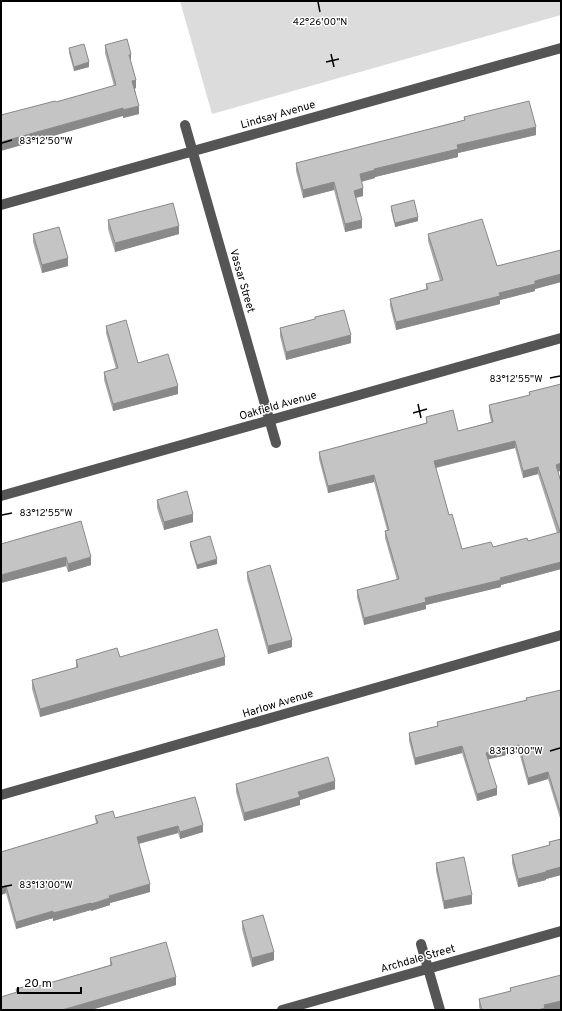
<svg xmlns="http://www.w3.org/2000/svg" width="562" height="1011" font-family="Overpass,sans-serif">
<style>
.green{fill:#dcdcdc}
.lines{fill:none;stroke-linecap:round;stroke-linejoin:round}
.minor{stroke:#555;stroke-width:10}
.wall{fill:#a9a9a9;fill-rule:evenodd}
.shaded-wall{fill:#898989}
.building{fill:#c4c4c4;stroke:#898989;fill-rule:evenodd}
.ticks{fill:none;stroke:#000;stroke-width:1.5}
.labels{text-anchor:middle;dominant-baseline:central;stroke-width:3;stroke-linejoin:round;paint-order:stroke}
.street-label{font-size:11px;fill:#000;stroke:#fff}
.ticks-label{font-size:10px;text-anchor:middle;fill:#000;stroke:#fff;stroke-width:3;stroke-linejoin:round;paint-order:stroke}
</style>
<rect width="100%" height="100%" fill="#fff"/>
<path class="green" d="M180 1H561V15L212 114Z"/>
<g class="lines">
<path class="minor" d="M185 125 276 443
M1 205 561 48
M1 496 561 338
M1 795C188 742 374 688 561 635
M421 944 440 1010
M282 1010 561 931"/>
</g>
<path class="wall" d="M105 45 131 62 136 88 135 89 139 114 123 118V116L56 102 114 86 105 53Z
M69 48 89 67 74 71 69 53Z
M464 117 536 135 458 153V157L375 177V178L361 182 363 196 356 198 362 228 345 232 334 190 303 198 296 171V163L464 120Z
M391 206 418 221 395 227 391 210Z
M108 220 179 234 115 252 108 229Z
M33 234 68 266 42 273 33 242Z
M428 234 497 266 561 250V282L535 289V291L500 300V304L396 330 390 306V299L426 289V284L440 281 428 241Z
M315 317 351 343 286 360 280 336V328L315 319Z
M106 326 138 363 178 394 113 411 104 380V372L116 369 106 333Z
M529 392 558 472 561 569 501 585V587L426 605V609L364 625 357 597V590L397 580 385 538V531L387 530 374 482 328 493 319 459V452L426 423V417L458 431 491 422 489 412V405L529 395ZM515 448 523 478 538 474 557 533 528 541 493 547 462 549 449 515 436 468Z
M157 500 193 522 164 530 157 508Z
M81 521 91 565 68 572 66 566 1 583Z
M190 542 217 564 197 569 190 546Z
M247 572 292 647 268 654 247 579Z
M120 657 225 665 40 717 32 689V680L76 668V660Z
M561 690 560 818 548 779 528 785 519 752 488 759 497 795 477 801 462 753 415 765 409 741V733L437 726V722L526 700V698Z
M236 784 335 789 300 800V805L244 821 236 792Z
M195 797 203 832 180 839 178 833 139 844 150 892 110 903V905L91 911V910L53 921V918L16 929 6 893 1 895V852L96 824 95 816 115 818Z
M561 839V875L546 879V880L518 887 512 863V855L549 845V842Z
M436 863 472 904 444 909 436 871Z
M242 921 274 960 252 967 242 929Z
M110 958 176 985 91 1010H1L16 993V989L39 986 110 965Z
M510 988 561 1009 556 1010H480L479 1007V999L510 991Z"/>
<path class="shaded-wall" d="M131 54V62L129 55Z
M89 62V67L74 71V67Z
M136 80V88L132 89V81Z
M139 106V114L123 118V110Z
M123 108V116L1 151V142Z
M536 127V135L458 153V157L375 177V178L360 182V174L374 169 457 145Z
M334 182V190L303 198V190Z
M363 188V196L354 198V191Z
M418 217V221L395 227V223Z
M362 220V228L345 232V224Z
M179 226V234L115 252V243Z
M68 258V266L42 273V265Z
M561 274V282L535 289V291L500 300V304L396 330V322L499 293 535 281Z
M351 335V343L286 360V352Z
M178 386V394L113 411V404Z
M515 441V448L434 468V461Z
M561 463V471L556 472V465Z
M538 467V474L523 478V471Z
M374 475V482L328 493V486Z
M193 514V522L164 530V522Z
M66 557V566L1 583V575Z
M91 557V565L68 572V564Z
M217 559V564L197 569V565Z
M561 562V569L501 585V587L426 605V609L364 625V618L425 598Z
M292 640V647L268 654V646Z
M225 657V665L40 717V709Z
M519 745V752L486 760V753Z
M462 746V753L415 765V758Z
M548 772V779L528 785V778Z
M335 781V789L300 800V805L244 821V813L298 792Z
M497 788V795L477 801V794Z
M561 810V817L560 818V811Z
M203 825V832L180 839V832Z
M178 826V833L137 844V837Z
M561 867V875L546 879V880L518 887V879L546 871Z
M150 884V892L110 903V905L91 911V904L109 896Z
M6 886V893L1 895V887Z
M472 895V904L444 909V901Z
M91 903V910L53 921V913Z
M53 911V918L16 929V922Z
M274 952V960L252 967V958Z
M176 977V985L91 1010H62Z
M561 1001V1009L556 1010H538L544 1005Z"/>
<path class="building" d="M127 39 131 54 129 55 136 80 132 81 139 106 123 110V108L1 142V115L55 101 56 102 116 85 105 45Z
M84 44 89 62 74 67 69 48Z
M529 101 536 127 457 145 458 149 374 169 375 170 360 174 363 188 354 191 362 220 345 224 334 182 303 190 296 163 465 120 464 117Z
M414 200 418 217 395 223 391 206Z
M173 203 179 226 115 243 108 220Z
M482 219 497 266 561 250V274L535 281V284L499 293 500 296 396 322 390 299 428 289 426 284 443 280 428 234Z
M59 227 68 258 42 265 33 234Z
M344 310 351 335 286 352 280 328 315 319V317Z
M126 320 138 363 168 354 178 386 113 404 104 372 118 368 106 326Z
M561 384V463L556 465 561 482V562L500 578 501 580 425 598 426 602 364 618 357 590 399 579 385 531 389 530 374 475 328 486 319 452 427 423 426 417 453 410 458 431 493 422 489 405 530 395 529 392ZM515 441 523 471 538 467 560 532 528 541 527 538 493 547 491 542 462 549 452 514 449 515 434 461Z
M187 491 193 514 164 522 157 500Z
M81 521 91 557 68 564 66 557 1 575V544Z
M210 536 217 559 197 565 190 542Z
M270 565 292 640 268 646 247 572Z
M217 629 225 657 40 709 32 680 78 667 76 660 117 648 120 657Z
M561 690V810L560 811 548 772 528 778 519 745 486 753 497 788 477 794 462 746 415 758 409 733 438 726 437 722 527 700 526 698Z
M328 757 335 781 298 792 300 797 244 813 236 784Z
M195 797 203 825 180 832 178 826 137 837 150 884 109 896 110 898 91 904V903L53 913V911L16 922 6 886 1 887V852L98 823 95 816 113 811 115 818Z
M561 839V867L546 871V872L518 879 512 855 550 845 549 842Z
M464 857 472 895 444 901 436 863Z
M263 915 274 952 252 958 242 921Z
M166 942 176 977 62 1010H1V997L17 992 16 989 38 983 39 986 112 965 110 958Z
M561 975V1001L544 1005 545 1008 538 1010H482L479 999 511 991 510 988Z"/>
<path class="ticks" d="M318 2 320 12M331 54 334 67M326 62 339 59M2 143 12 140M550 378 560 376M418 404 421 418M413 413 427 409M2 515 12 513M550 751 560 748M2 887 12 885"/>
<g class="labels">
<g class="street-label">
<text transform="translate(278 115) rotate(-16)">Lindsay Avenue</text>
<text transform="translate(242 281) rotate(74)">Vassar Street</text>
<text transform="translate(278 406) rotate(-16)">Oakfield Avenue</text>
<text transform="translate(278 704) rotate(-17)">Harlow Avenue</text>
<text transform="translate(418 959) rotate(-16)">Archdale Street</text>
</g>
</g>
<g class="ticks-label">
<text x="320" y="25">42°26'00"N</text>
<text x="46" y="144">83°12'50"W</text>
<text x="516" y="382">83°12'55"W</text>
<text x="46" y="516">83°12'55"W</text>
<text x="516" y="754">83°13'00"W</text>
<text x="46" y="888">83°13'00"W</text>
</g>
<rect width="562" height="1011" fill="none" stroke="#000000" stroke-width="4"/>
<path d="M18 987v6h63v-6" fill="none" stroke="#000000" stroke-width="2"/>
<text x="24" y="987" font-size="12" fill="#000000" stroke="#ffffff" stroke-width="3" paint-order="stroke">20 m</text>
</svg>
